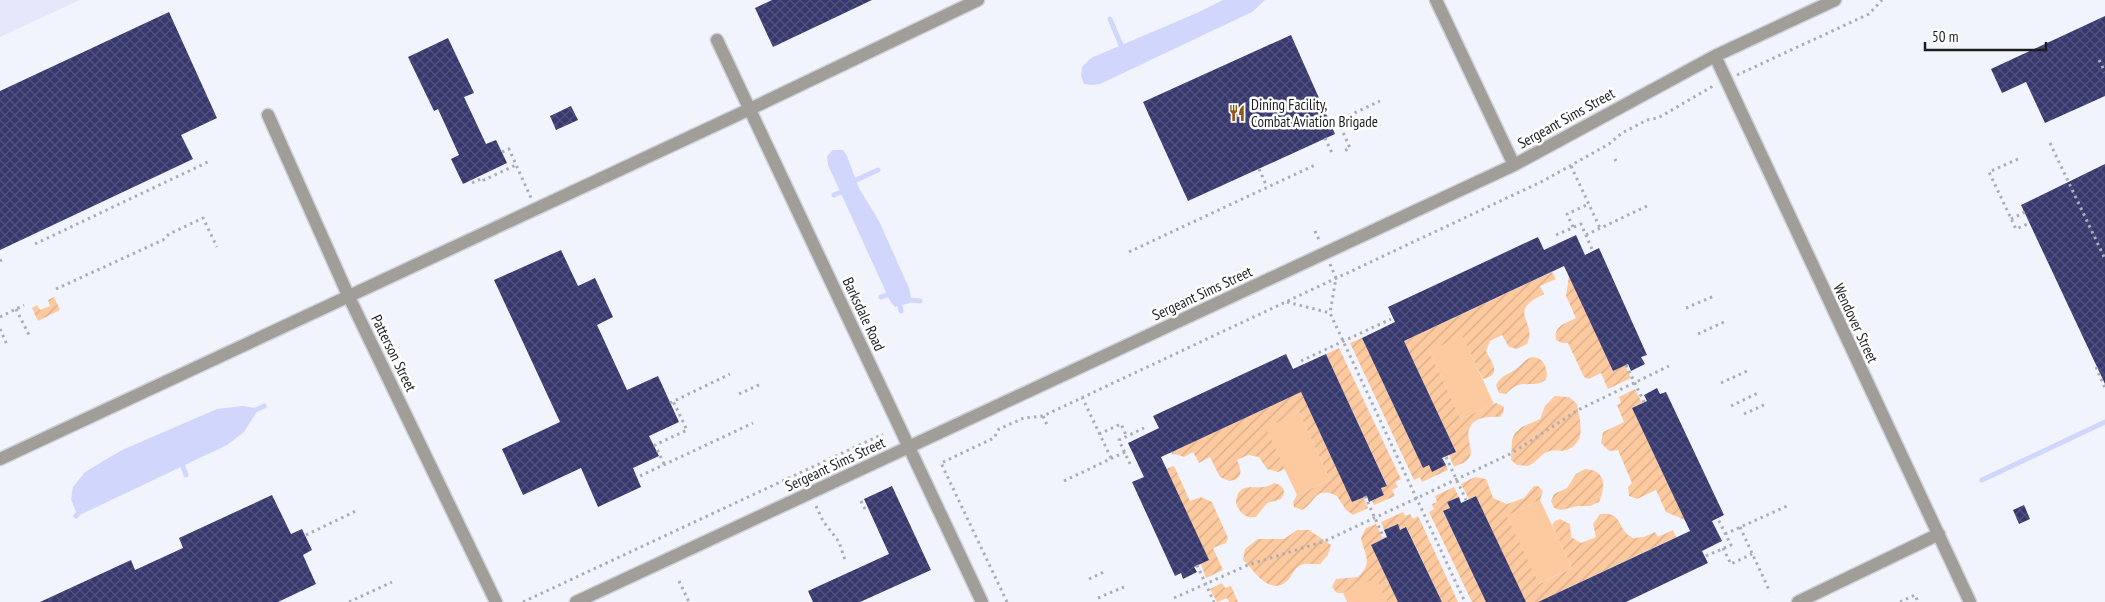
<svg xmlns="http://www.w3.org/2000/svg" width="2105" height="602" font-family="'PT Sans Narrow',sans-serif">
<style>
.built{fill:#e5e8fb}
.park{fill:#fdc99f}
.garden{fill:url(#garden-furrows)}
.water{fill:#d1d6fd}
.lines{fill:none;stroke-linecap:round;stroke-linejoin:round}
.stream{stroke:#d1d6fd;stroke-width:5}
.building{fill:url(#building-cross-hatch)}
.minor-casing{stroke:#d0d2da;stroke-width:15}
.path{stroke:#acaeb5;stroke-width:3;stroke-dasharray:2.5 4;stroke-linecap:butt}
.minor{stroke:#a19d99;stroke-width:12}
.labels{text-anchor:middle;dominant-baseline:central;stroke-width:5;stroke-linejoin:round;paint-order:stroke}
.poi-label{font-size:15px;fill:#1c1d21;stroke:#fff;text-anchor:start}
.street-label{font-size:15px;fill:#1c1d21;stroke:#fff}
</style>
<defs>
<pattern id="garden-furrows" width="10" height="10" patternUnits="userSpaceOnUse" patternTransform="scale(1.25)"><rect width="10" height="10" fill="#fdc99f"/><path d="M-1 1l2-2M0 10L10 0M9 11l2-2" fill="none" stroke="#d8ac89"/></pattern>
<pattern id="building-cross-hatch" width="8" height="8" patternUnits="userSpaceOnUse" patternTransform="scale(1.25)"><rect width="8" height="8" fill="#37396e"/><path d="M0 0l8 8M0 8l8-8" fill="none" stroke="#51537e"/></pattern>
</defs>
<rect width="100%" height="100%" fill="#f2f4fd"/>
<path class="built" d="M0 0H80L0 37Z"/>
<path class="park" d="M1462 335 1494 404 1461 419 1429 351Z
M1299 412 1330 480 1297 495 1265 428Z
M1540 500 1572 568 1538 584 1507 516Z
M1376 577 1387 602H1347L1343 593Z"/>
<path class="garden" d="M1552 272 1556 279 1540 286 1544 294C1505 312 1538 321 1527 344L1517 349 1509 347 1502 335 1490 341 1486 351C1490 361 1504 374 1483 379L1462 336 1429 351 1461 419 1496 403 1504 407 1503 413 1500 417C1483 416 1465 419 1469 441 1470 446 1472 451 1470 456 1468 462 1460 464 1454 467L1449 455 1456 452 1404 341Z
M1569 276 1613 371 1625 365 1631 378 1608 389 1601 373 1589 379 1584 377 1568 343H1562L1556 340C1553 326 1566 323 1576 318L1566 296Z
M54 297 60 310 38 321 32 308 37 305 40 310 50 306 48 300Z
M1362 338 1423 468 1429 465 1433 471 1446 465 1448 470 1422 482 1420 477 1414 480 1350 343Z
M1339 348 1401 479 1395 482 1398 487 1392 490 1395 496 1374 505 1372 501 1384 495 1381 488 1387 485 1326 354Z
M1533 357C1539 358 1543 360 1545 366 1554 389 1529 382 1519 385 1514 386 1510 390 1506 394L1499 393 1496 385C1501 375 1508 375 1516 369 1523 364 1524 359 1533 357Z
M1635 389 1642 403 1632 408 1685 520 1666 512 1656 490 1637 499 1629 496 1628 487 1632 483 1618 450 1609 451 1601 443 1603 432 1624 422 1617 405 1621 403 1619 397Z
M1301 392 1352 502 1363 497 1368 508 1353 515 1346 510 1337 496C1315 485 1316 502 1302 510L1294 507 1293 502 1297 495 1330 480 1299 412 1266 428 1285 469 1278 472 1267 469 1259 457 1248 455 1237 460C1242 471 1243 479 1229 481L1220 477 1210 457 1199 463 1193 452 1184 457 1176 454 1173 455 1171 452Z
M1555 396 1569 397 1577 404C1579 419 1588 442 1567 450 1561 452 1554 449 1547 452 1540 455 1536 463 1528 466L1517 465 1511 460 1512 440 1515 433 1522 427 1540 419 1545 406Z
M1174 466 1190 501 1201 497 1212 502 1228 538 1226 543 1213 548 1223 570 1206 578 1166 469Z
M1585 469C1606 470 1606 486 1599 502L1590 506H1578L1561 510 1554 508 1551 501 1554 494 1567 488 1576 474Z
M1475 477 1486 479 1493 498 1507 504 1524 498 1534 486H1538L1543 491 1540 500 1507 516 1539 584 1572 568 1552 525 1555 521 1560 519 1570 524 1571 537 1581 543 1596 537 1593 524 1600 514C1624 511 1616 530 1633 538L1644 537 1655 532 1658 537 1673 530 1676 537 1538 602H1526L1476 496 1469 499 1461 484Z
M1274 483C1280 484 1284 487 1284 493L1281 499 1267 503 1256 517C1245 519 1239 512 1236 503 1238 477 1258 494 1274 483Z
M1454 487 1459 497 1447 502 1450 508 1443 512 1486 602H1472L1429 512 1434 509 1432 504 1437 502 1435 496Z
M1403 512 1405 516 1410 514 1413 519 1418 516 1458 602H1442L1407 528 1400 530 1398 525 1384 530 1381 522Z
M1376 524 1383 539 1371 545 1398 602H1387L1376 578 1343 593H1337L1332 587 1336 579 1358 577C1374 561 1364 555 1361 538L1366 528Z
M1297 530H1309L1331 545 1328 555 1320 564C1313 565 1308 562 1301 565 1293 569 1293 575 1288 580 1270 598 1254 570 1243 560L1245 549 1258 539H1284Z
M1222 583 1225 588 1231 586 1238 602H1229L1227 598 1217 602 1210 589Z"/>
<path class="water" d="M1223 0H1265L1252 12 1100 84 1092 85 1084 84 1081 76 1082 67 1091 58 1199 12Z
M833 150H843L847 156 859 188 879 221 909 288 911 298 910 303 895 307 890 301 828 165 827 156Z
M243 406 255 408 256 413 244 432 227 445 84 513 79 515 76 512 71 499 73 487 85 472 122 450 217 409Z"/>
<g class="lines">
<path class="stream" d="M1110 19 1121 45
M856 180 878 170
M834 195 841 192
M881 297 887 295
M911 300 920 301
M900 306 901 311
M256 410 264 406
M183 467 186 475
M1982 480 2105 422
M76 516 78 513"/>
</g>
<path class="building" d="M772 0H872L773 47 755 8Z
M169 12 217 118 181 135 193 159 0 250V91Z
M2105 16V96L2045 123 2026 82 2002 93 1991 69Z
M1291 35 1335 134 1188 201 1143 102Z
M448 38 474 93 464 97 486 144 496 140 507 163 463 184 451 159 459 155 438 109 434 111 408 57Z
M571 106 578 120 556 130 550 116Z
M2105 164V384L2021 205Z
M1576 235 1585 255 1599 248 1647 355 1641 357 1645 364 1631 371 1628 364 1613 371 1564 266 1404 341 1456 452 1442 458 1446 465 1432 472 1429 465 1423 468 1362 338 1395 322 1388 307 1538 237 1544 250Z
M561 250 578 286 595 278 613 317 597 325 627 390 658 376 679 422 649 436 659 456 633 468 641 487 598 507 581 468 523 495 502 449 560 422 494 280Z
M1286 354 1293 369 1326 354 1387 486 1381 488 1384 495 1369 502 1367 496 1352 502 1301 392 1161 457 1209 560 1194 567 1197 572 1183 579 1181 573 1175 576 1132 482 1144 477 1128 443 1159 428 1153 416Z
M1657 388 1660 394 1666 392 1724 515 1712 521 1722 541 1702 551 1708 563 1626 602H1538L1690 531 1632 408 1647 401 1644 395Z
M892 486 931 570 860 602H813L808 591 889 554 864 499Z
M272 495 291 534 302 529 312 550 303 555 316 584 278 602H40L131 560 135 570 183 548 179 538Z
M1476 496 1526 602H1486L1443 511 1450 508 1447 502 1459 497 1461 503Z
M2024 505 2030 519 2019 524 2013 510Z
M1398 524 1400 530 1406 527 1442 602H1398L1371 545 1387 537 1384 530Z"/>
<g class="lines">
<g class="minor-casing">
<path id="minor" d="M1436 0 1514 165
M717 40 982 602
M1715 56 1970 602
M268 115 348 295 496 602
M0 459 750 109 978 0
M576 602 1514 165 1715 56 1835 0
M1798 602 1939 534"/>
</g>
<path class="path" d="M2099 60 2105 72
M1737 75 1869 14 1882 0
M1338 121 1350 148 1342 152
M1331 124 1380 101
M1325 138 1332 153
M2050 143 2105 259
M502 152 509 149 531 198
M1615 159 1616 161
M2018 159 1989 172 2016 229 2030 223
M1571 166 1600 228
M1259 169 1267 187
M472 183 483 178 484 180 516 165
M2011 219 2025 212
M1573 227 1567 214 1589 204
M1315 231 1320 242
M1556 235 1581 224 1592 249
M1586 235 1647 206
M35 244 210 161
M1129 252 1315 165
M0 261 2 260
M1330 264 1336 278 1330 313 1465 602
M56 289 163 240 169 234 203 218 217 247
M1287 302 1330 313
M1686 308 1714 296
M16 309 29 335
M0 317 24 305
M0 329 7 345
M1698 334 1726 321
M1301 361 1391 319
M1626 365 1644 402
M2096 367 2105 388
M1721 383 1749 370
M739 394 761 384
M1082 397 1111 458
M670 403 730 374
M1731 406 1760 392
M1744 414 1766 404
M1043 416 1048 427
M1099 434 1121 424 1127 437
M1446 457 1466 500
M664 464 655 445 687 430 673 401
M1130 464 1119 440 1144 428
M640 476 753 423
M1064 481 1125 452
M1365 496 1384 538
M861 501 866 511
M816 506 823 521 839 542 846 563
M1740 527 1770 592
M1725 534 1787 506
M306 535 358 510
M1723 548 1731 564 1752 554
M1706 556 1731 545 1718 519
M1197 565 1214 602
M1089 579 1106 571
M679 581 689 602
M1098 598 1124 587
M1174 598 1248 565 1325 541 1417 498 1512 453 1578 410 1669 366
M349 602 392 582
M523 602 883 434
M1007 602 941 463 994 438 999 429 1024 418 1043 416 1543 181 1609 144 1622 133 1647 120 1658 118 1715 85
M1900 602 1915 595 1918 602"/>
<use href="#minor" class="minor"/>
</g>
<defs>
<g id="restaurant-bare" transform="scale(1.35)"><path d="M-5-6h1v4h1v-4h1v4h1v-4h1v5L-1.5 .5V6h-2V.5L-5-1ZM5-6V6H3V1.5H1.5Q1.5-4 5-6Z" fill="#935719" stroke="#fff" stroke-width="2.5" paint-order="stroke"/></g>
</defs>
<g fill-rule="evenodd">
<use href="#restaurant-bare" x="1237" y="113"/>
</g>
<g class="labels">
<g class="poi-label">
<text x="1251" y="104">Dining Facility,<tspan x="1251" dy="17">Combat Aviation Brigade</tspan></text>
</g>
<g class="street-label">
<text transform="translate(1566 118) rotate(-29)">Sergeant Sims Street</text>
<text transform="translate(1202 293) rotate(-25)">Sergeant Sims Street</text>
<text transform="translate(864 314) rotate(65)">Barksdale Road</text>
<text transform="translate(1856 323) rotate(65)">Wendover Street</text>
<text transform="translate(394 353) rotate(64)">Patterson Street</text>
<text transform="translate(835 464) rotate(-25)">Sergeant Sims Street</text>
</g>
</g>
<path d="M1925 42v8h121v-8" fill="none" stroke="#1c1d21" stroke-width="2.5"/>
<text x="1932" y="42" font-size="15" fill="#1c1d21" stroke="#ffffff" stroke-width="4" paint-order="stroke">50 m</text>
</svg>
